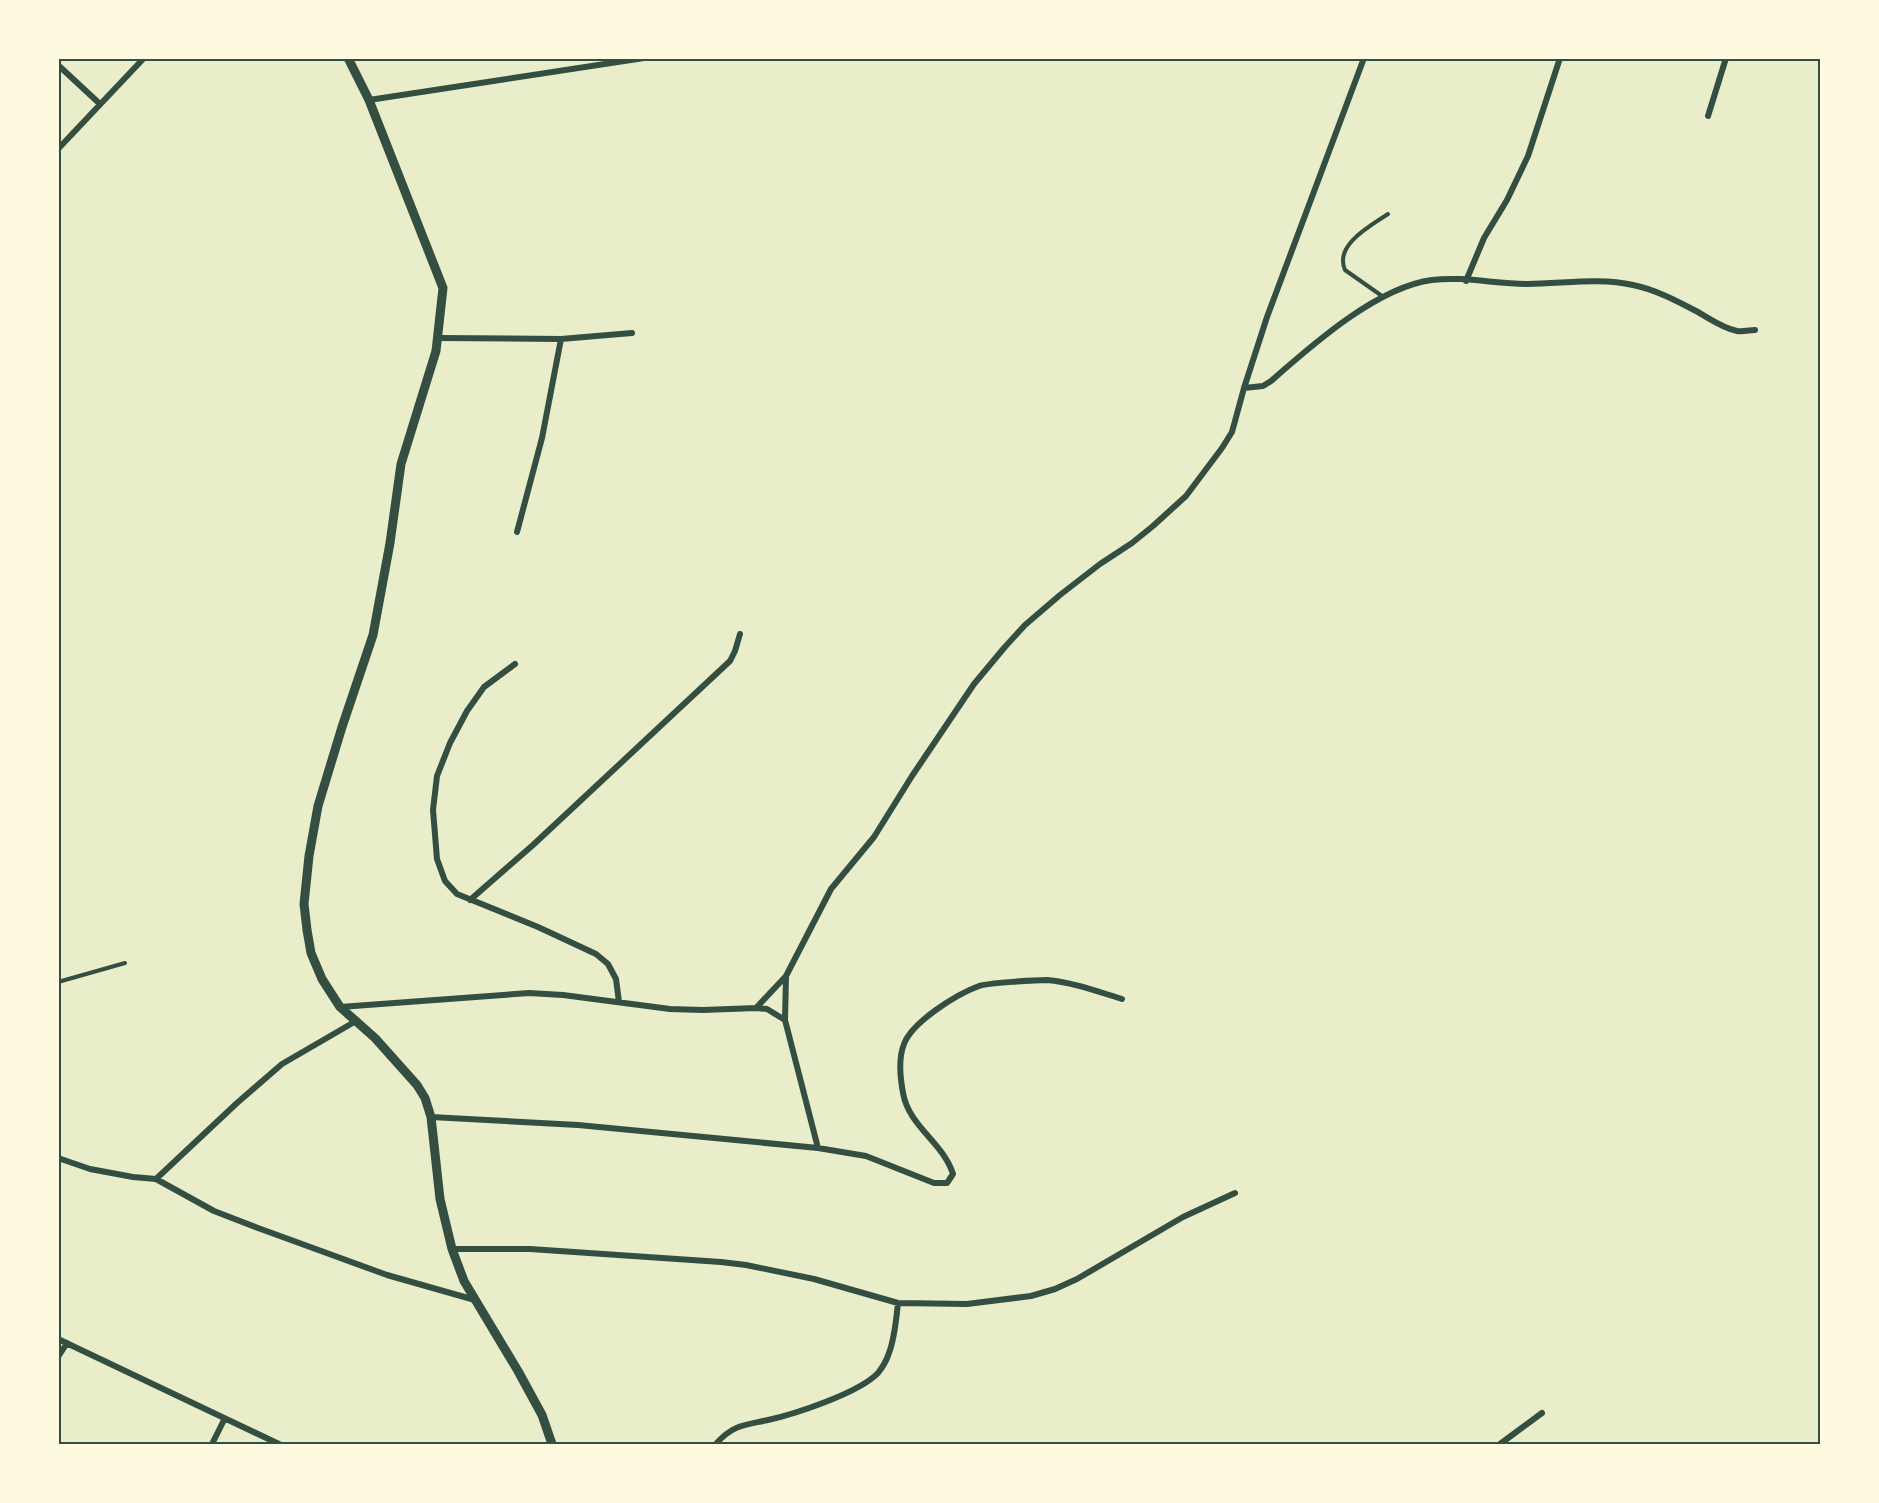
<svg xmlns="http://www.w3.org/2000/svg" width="1879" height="1503" font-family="Signika,sans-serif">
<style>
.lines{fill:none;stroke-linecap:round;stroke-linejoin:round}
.service{stroke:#344e41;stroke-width:4}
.minor{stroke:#344e41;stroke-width:6}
.tertiary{stroke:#344e41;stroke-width:9}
.neatline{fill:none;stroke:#344e41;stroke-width:2}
</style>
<rect width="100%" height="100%" fill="#e9edc9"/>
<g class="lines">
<path class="service" d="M1382 296 1345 270C1334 245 1370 226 1388 214
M58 982 125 963"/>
<path class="minor" d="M58 65 100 104
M369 100 644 58
M1708 116 1726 58
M58 149 144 58
M1466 281 1484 238 1507 200 1528 156 1560 58
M439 338 561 339 632 333
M1244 388 1263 386 1271 381C1312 345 1377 287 1432 280 1463 276 1496 284 1528 284 1562 284 1599 277 1633 285 1654 289 1677 301 1696 311 1709 318 1722 328 1737 331 1743 332 1750 330 1755 330
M517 532 542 438 561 339
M515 664 484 687 467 711 450 743 437 776 433 810 437 859 445 881 457 894 538 927 596 954 608 964 616 979 619 1002
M470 900 533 845 730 661 735 651 740 634
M340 1007 529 993 563 995 670 1009 703 1010 756 1008 786 976
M756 1008 767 1009 785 1020
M431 1117 578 1125 818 1148 866 1156 934 1183H947L953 1174C943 1142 909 1127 903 1093 900 1077 898 1059 904 1044 912 1022 957 994 979 986 987 983 1036 980 1047 980 1072 982 1099 992 1122 999
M818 1148 785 1020 786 976 831 889 874 837 912 776 974 684 1004 648 1025 625 1060 595 1100 564 1132 543 1153 526 1186 496 1222 448 1232 432 1244 388 1267 317 1364 58
M58 1158 90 1169 133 1177 156 1179 214 1211 258 1228 387 1275 475 1300
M156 1179 237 1103 282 1064 356 1021
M452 1249H530L721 1262 746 1265 814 1279 898 1303 967 1304 1031 1296 1055 1289 1077 1279 1183 1217 1235 1193
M58 1339 279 1444
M58 1357 67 1343
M212 1444 224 1420
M716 1444C732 1425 745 1425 768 1420 795 1414 859 1393 878 1373 882 1368 887 1359 889 1353 895 1337 896 1320 898 1303
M1500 1444 1542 1413"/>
<path class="tertiary" d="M348 58 369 100 443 288 436 351 401 464 390 543 373 635 342 727 318 806 309 856 304 904 307 930 311 953 322 979 340 1007 375 1038 417 1085 425 1098 431 1117 440 1199 452 1249 464 1281 518 1371 542 1415 552 1444"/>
</g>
<rect width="1879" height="1503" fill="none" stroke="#fefae0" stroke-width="120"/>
<rect x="60" y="60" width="1759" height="1383" class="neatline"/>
</svg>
